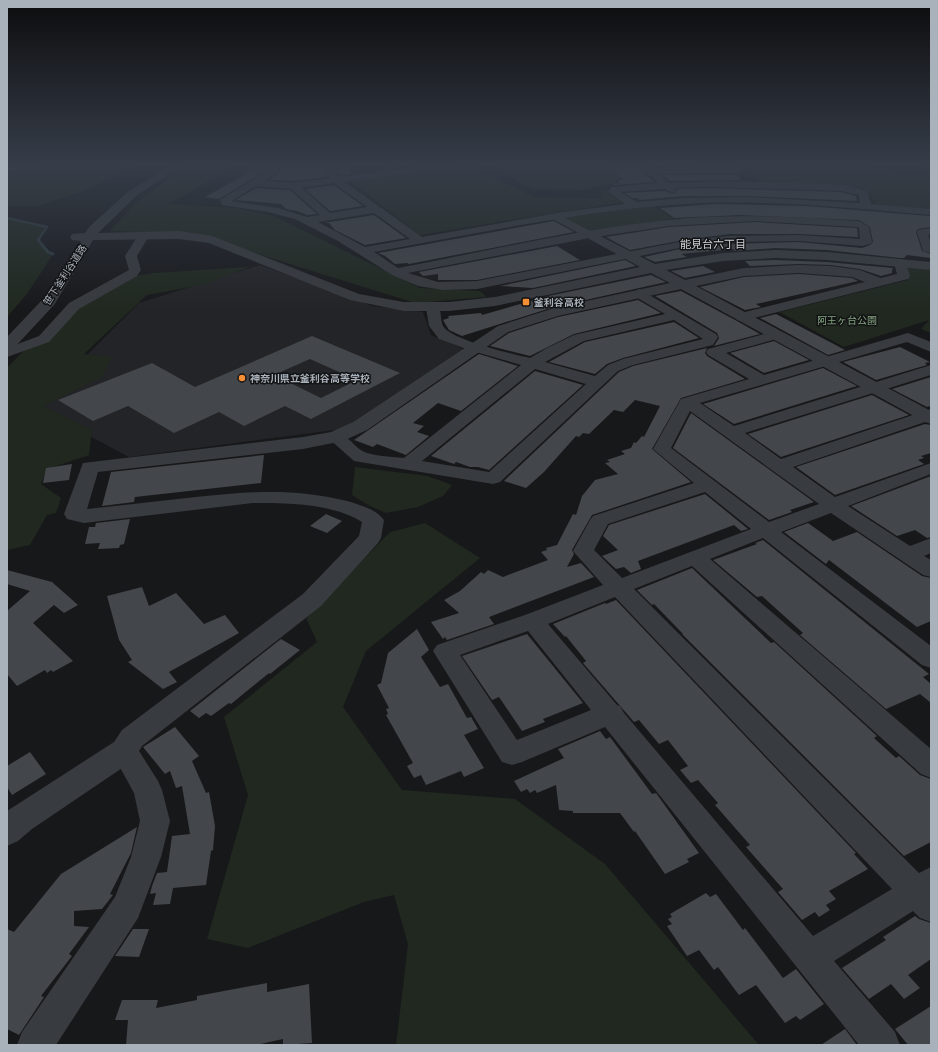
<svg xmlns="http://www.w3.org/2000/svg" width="938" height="1052" font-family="'Work Sans','Noto Sans JP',sans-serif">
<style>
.built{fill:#232427}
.green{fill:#20281f}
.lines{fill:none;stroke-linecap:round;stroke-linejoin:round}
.stream-far1{stroke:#2d3a3e;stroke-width:2.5}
.stream{stroke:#2d3a3e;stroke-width:3}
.building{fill:#43464a;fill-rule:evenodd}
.minor{fill:#383b3f;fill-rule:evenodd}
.tertiary{fill:#383b3f;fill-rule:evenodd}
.motorway{fill:#646a70;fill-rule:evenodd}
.poi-dot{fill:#f48f35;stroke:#121315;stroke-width:1.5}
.labels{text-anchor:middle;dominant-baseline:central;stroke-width:3;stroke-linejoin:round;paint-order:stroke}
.far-street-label{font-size:10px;fill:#a9b1ba;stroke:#121315}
.far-poi-label{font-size:10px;font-weight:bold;fill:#a9b1ba;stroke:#121315;text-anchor:start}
.far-park-label{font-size:10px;fill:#85a580;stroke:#121315}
.far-neighbourhood-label{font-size:11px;fill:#cbd0d5;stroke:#121315}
</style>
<rect width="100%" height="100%" fill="#17181a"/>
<path class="built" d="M260 265 373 306 423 312 431 335 464 349 342 429 129 457 35 407 139 303Z"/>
<path class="green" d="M61 163H144L78 193 38 206H7V170Z
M190 163H236L220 175 168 204 236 208 274 216 420 288 480 291 487 297 415 303 194 234 110 231 135 204Z
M495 163H611L606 165 623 172 615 182 585 190 532 189 490 166Z
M746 163H851L907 176 931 175V210L877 204 863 188 757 181Z
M467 164 533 197 601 198 602 190 623 202 419 235 349 180Z
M653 206 674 219 590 233 562 218Z
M7 219 42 227 44 228 39 237 45 248 53 254 27 294 7 317Z
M908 266 931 269V333L921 329 929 320 844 347 779 312 908 280Z
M249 267 207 284 147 295 84 354 112 357 102 377 43 406 92 430 89 455 47 469 41 484 61 498 56 513 47 515 30 545 7 550V368L26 348 76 307 127 277 153 273Z
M355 467 428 476 452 485 443 496 418 507 386 513 368 505 352 495Z
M425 523 480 558 366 651 343 707 402 790 515 799 605 864 759 1045H396L408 944 394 895 364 902 248 948 207 939 248 795 224 717 317 642 306 618 390 532Z"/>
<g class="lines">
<path class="stream-far1" d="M7 218 47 227 38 240"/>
<path class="stream" d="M39 239 38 240 48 252 53 254"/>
</g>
<path class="building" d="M255 163H273L270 168 219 199 205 197 246 174Z
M284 163H327L324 171 327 177 294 181 269 180 278 174Z
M338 163H351V174L340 175 337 172Z
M660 163 728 164 730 166H652L649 164Z
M635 164 654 182 615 185 613 184 620 183 618 180H623L609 165Z
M662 175H737L741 180 670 181Z
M334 185 363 206 330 211 305 189Z
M256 188 290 190 317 214 307 215 297 211 286 209 281 204 236 200Z
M708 188 841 192 856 196 857 201 746 196H684L639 200V198H632L625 193 665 191 672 194 675 193 677 189Z
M715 204 807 206 930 216 931 227 918 229 916 232 922 251 931 254V258L907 255 904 258H900L827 250 775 248 735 251 733 249 681 254 687 257 655 262 644 257 689 247 730 244 799 242 862 248 870 245 873 242 870 227 859 220 740 215 674 218 660 208Z
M374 215 406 238 365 245 335 230 329 223H323Z
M554 221 574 232 409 264 407 263 395 264 385 256 378 253Z
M755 222 857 228 858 237 799 234H730L689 239 630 250 606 237 669 227Z
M557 246 580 260 477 280H438V274L423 276 419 272Z
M625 260 636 266 533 288 500 286Z
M775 260 827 262 893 268 892 270V273L881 276 860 269 831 265 799 264 750 266 745 261Z
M703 266 715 272 685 278 671 271Z
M799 274 852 278 858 281 756 304 761 307 745 310 700 287 744 277Z
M651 275 666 282 554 307 462 336 449 330 443 320 449 318 448 316 481 313 482 315 548 296Z
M681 291 737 321 760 334 714 346 719 338 717 333 655 296Z
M638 300 661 313 574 334 530 356 490 346 509 333 558 317Z
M776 314 830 342 845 350 828 355 760 318Z
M674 322 699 338 623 358 607 364 595 374 549 362 585 342Z
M312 336 400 373 311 419 285 406 244 426 219 412 174 433 128 406 93 421 58 400 152 363 195 387ZM310 359 357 380 321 398 274 375Z
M774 341 809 360 764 373 730 353Z
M900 347 930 362 925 363 927 365 876 380 843 362Z
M707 348 705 353 707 356 745 379 681 398 652 449 691 482 592 515 572 550 574 554 567 567 581 563 594 577 489 617 494 624 447 640 445 637 443 639 431 622 459 613 444 600 460 591 481 572 484 574 488 570 503 577 548 560 541 552 547 550 546 548 557 545 573 514 576 515 582 496 595 480 618 474 605 463 610 462 607 460 625 454 621 451 631 448 634 442 636 443 642 436 644 437 660 406 635 400 623 412 614 410 589 434 583 433 579 437 576 436 544 472 526 488 504 481 507 478 619 372 633 366Z
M479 354 518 366 461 411 438 403 413 423 424 426 417 432 429 436 406 455 377 444 373 447 354 440Z
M823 368 857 386 734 424 703 404Z
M535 371 583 385 489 470 478 467H470L456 462 454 464 431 456Z
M931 377V406L927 407 892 389Z
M872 395 909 415 781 457 748 434Z
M691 413 814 502 790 510 792 512 769 520 673 448Z
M925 424 931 425V453L921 456 924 458 918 460 924 464 835 495 796 467Z
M264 455 261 483 135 497 134 502 102 506 111 472Z
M72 464 69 480 43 483 46 468Z
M931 476V537L927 538 915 530 897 536 851 506Z
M705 494 748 529 741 531 734 525 638 561 641 569 631 573 624 567 616 569 602 556 618 550 603 536 609 525Z
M326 514 342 521 327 533 310 526Z
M130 519 124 544 120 545 119 548 98 549 100 543 85 544 89 527H95L96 523Z
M808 523 833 541 857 532 922 576 931 578V621L917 627 829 560 826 564 784 532Z
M763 540 929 674 923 677 931 684V703L920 694 886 709 800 635 803 633 762 596 757 597 713 560 757 544 755 543Z
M692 568 771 643 774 642 877 736 874 738 896 758 899 756 920 775 931 779V842L904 856 682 634H683L654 604 652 605 637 590Z
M7 570 52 582 78 605 64 613 54 605 33 623 73 661 53 672 51 670 47 673 45 670 17 686 7 674V611L30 591 7 584Z
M142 587 149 606 176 593 204 624 225 615 239 633 169 672 177 682 163 689 128 662 132 660 119 640 107 596Z
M616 600 856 853 854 854 868 869 829 891 836 899 826 905 830 910 819 917 815 912 802 920 778 892 783 889 746 847 750 845 715 805 718 803 698 780 691 783 680 770 688 766 668 740 659 744 639 720 634 722 583 663 586 661 566 636 565 637 553 624 605 603 606 604Z
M417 629 429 650 421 657 440 687 448 684 467 718 471 717 478 729 464 735 484 768 464 777 461 771 426 785 421 775 414 778 407 766 413 763 386 715 388 714 386 709 389 708 377 685 381 683 388 653Z
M527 634 583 703 543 719 545 722 522 731 499 697 492 700 462 656Z
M281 639 300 650 270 674 269 673 231 704 229 703 211 716 206 713 199 718 190 711Z
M175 727 199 756 192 761 206 793 209 792 215 826 213 850 211 851 206 885 173 888 170 904 153 905 156 893 150 894 152 886 157 873 167 872 172 836 190 834 182 786 176 788 170 771 165 774 143 747Z
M600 731 606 739 610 737 652 794 656 793 699 853 687 859 689 862 665 874 635 831 634 832 620 813H573V811L559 810 556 785 537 793 535 790 530 793 527 789 521 792 514 781 564 758 558 749Z
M30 752 46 774 12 795 7 787V766Z
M137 827 131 853 110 894 113 895 102 909 74 911V926L89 927 69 954 72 956 41 996 44 997 19 1035 7 1029V929L14 932 61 874Z
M706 893 710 897 716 894 743 930 745 928 783 978 796 969 824 1004 800 1020 796 1016 785 1023 756 985 739 995 718 967 714 970 699 950 687 956 667 926 672 924 668 919 672 917 670 914Z
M915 916 919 919 931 923V959L908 975 920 988 904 999 891 984 869 999 842 968 886 940 883 937Z
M133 929H149L139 957 115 956Z
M267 983V992L309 984 312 1043 283 1045V1039L256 1045H126L128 1020H115L122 1000H158L156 1008 197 1000V996Z
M931 1006V1045H908L895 1029Z
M845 1029 857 1045H821Z"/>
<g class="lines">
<path class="minor" d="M275 163H283L277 173 264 181 294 183 330 178 325 172 329 163H337L335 172 339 177 385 171 387 163H395L394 170 440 163H463L459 166 345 182 422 237 563 212 625 204 610 193 608 191 612 187 658 183 636 163H645L652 168 740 167 745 170 740 173 658 174 669 183 731 181 824 184 849 186 867 191 871 204 931 209V215C849 208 766 199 684 204 579 211 476 234 374 252L398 268C488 251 578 229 669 220 733 213 795 217 859 221L869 227 872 242 870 244 862 246 799 241 730 242 689 246 477 289 443 290 418 286 392 275 338 241 295 219 268 212 222 205 220 201 221 199 271 169ZM334 183 367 207 330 213 302 188ZM256 186 291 189 320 215 307 217 278 208 232 201ZM708 187 841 191 859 195 860 203 746 197 684 198 637 202 620 192 665 189 672 193 675 192 676 188ZM374 213 410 239 365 247 318 222ZM755 221 857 227 859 228 860 239 799 235 730 236 689 240 477 281 438 282 408 273 589 238 669 226Z
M931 228V234L928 235 931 243V253L923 251 917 232 918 230Z
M143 233 149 236 137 256 141 270 137 276 79 309 49 342 7 357V348L39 336 69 303 129 270 125 256 139 234Z
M900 259 906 263 910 276 908 279 742 321 737 320 735 317 737 314 897 274 894 263Z
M639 289 716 334 718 337 713 345 633 365 618 371 500 482 493 484 354 461 327 437 330 433C347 429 352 448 367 453 378 456 392 457 404 458L521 365 469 350 439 339 429 326 426 308 428 305H438C442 311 440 320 443 326 451 340 513 354 530 358L547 348 574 335 665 314 634 296 633 293ZM674 320 703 339 623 359 608 365 595 376 545 362 584 341ZM535 369 586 384 489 472 422 461Z
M775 331 780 332 782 335 780 338 726 353 764 375 908 333 931 342V352L907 342 700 403 734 426 931 365V375L745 433 781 459 931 409V420L793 467 835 497 931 463V474L848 506 910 546 931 538V553L924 556 931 560V577L923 575 831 513 781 532 931 646V668L922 665 763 538 710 559 931 749V778L921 774 692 566 634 589 919 873 931 867V922L920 918 913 911 834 961 895 1032 900 1045H859L605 727 522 762 512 765 502 762 433 651 437 645 525 615 603 585 573 551 590 520 593 516 694 483 653 449 681 399 749 379 708 355 706 352 708 349ZM690 411 819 504 769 522 671 448ZM705 492 751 529 622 578 594 550 608 524ZM615 597 892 889 813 936 624 713 620 706 617 705 548 624ZM528 631 591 710 517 740 460 655Z
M124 740 134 743 158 781 162 790 170 821 161 857 138 918 56 1045H17L22 1032 115 897 131 857 140 821 134 793 111 751 114 743Z"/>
<path class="tertiary" d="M175 163H187L137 195 98 233 179 231 212 236 359 294 404 302H449L495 297 640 267 553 219 551 217 553 215 557 214 655 264 723 253 775 250 827 252 931 262V270L827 260 775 258 723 261 666 270 685 280 744 268 799 265 831 266 860 270 883 279 885 282 883 285H873L852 277 799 273 744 276 696 286 931 411V424L925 422 681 289 558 316 508 332 367 430 343 441 303 449 98 472 87 509C121 505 154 502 187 498 245 492 289 487 347 501 360 505 376 509 384 520L381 538 378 543 321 606 142 746 134 760 32 829 18 841 7 846V811L114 742 122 730 303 594 359 536 362 522C331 503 288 503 253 503L84 523 67 519 64 514 83 463 303 437 331 432 353 422 498 326 554 308 670 283 651 273 495 306 449 311H404L350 300 209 243 179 239 93 240 54 305 13 349 7 351V337L43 299 81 241 72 240 70 237 72 234 85 233 90 226 129 191Z
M909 163H931V168L914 166Z"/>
<path class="motorway" d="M20 163H45L40 166 7 171V165Z"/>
</g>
<linearGradient id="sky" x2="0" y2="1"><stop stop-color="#0d0d0e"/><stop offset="0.53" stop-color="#363d49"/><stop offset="1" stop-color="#363d49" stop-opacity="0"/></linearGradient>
<rect width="938" height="310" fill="url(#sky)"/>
<g class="poi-dot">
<rect x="522" y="298" width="8" height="8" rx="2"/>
<circle cx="242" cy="378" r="4"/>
</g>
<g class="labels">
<g class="far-street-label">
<text transform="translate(65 275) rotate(-57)">笹下釜利谷道路</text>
</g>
<g class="far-poi-label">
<text x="534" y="302">釜利谷高校</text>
<text x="250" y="378">神奈川県立釜利谷高等学校</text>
</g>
<g class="far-park-label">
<text x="847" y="320">阿王ヶ台公園</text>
</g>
<g class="far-neighbourhood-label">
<text x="713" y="244">能見台六丁目</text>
</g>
</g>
<rect width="938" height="1052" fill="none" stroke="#a9b1ba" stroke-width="16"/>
</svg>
